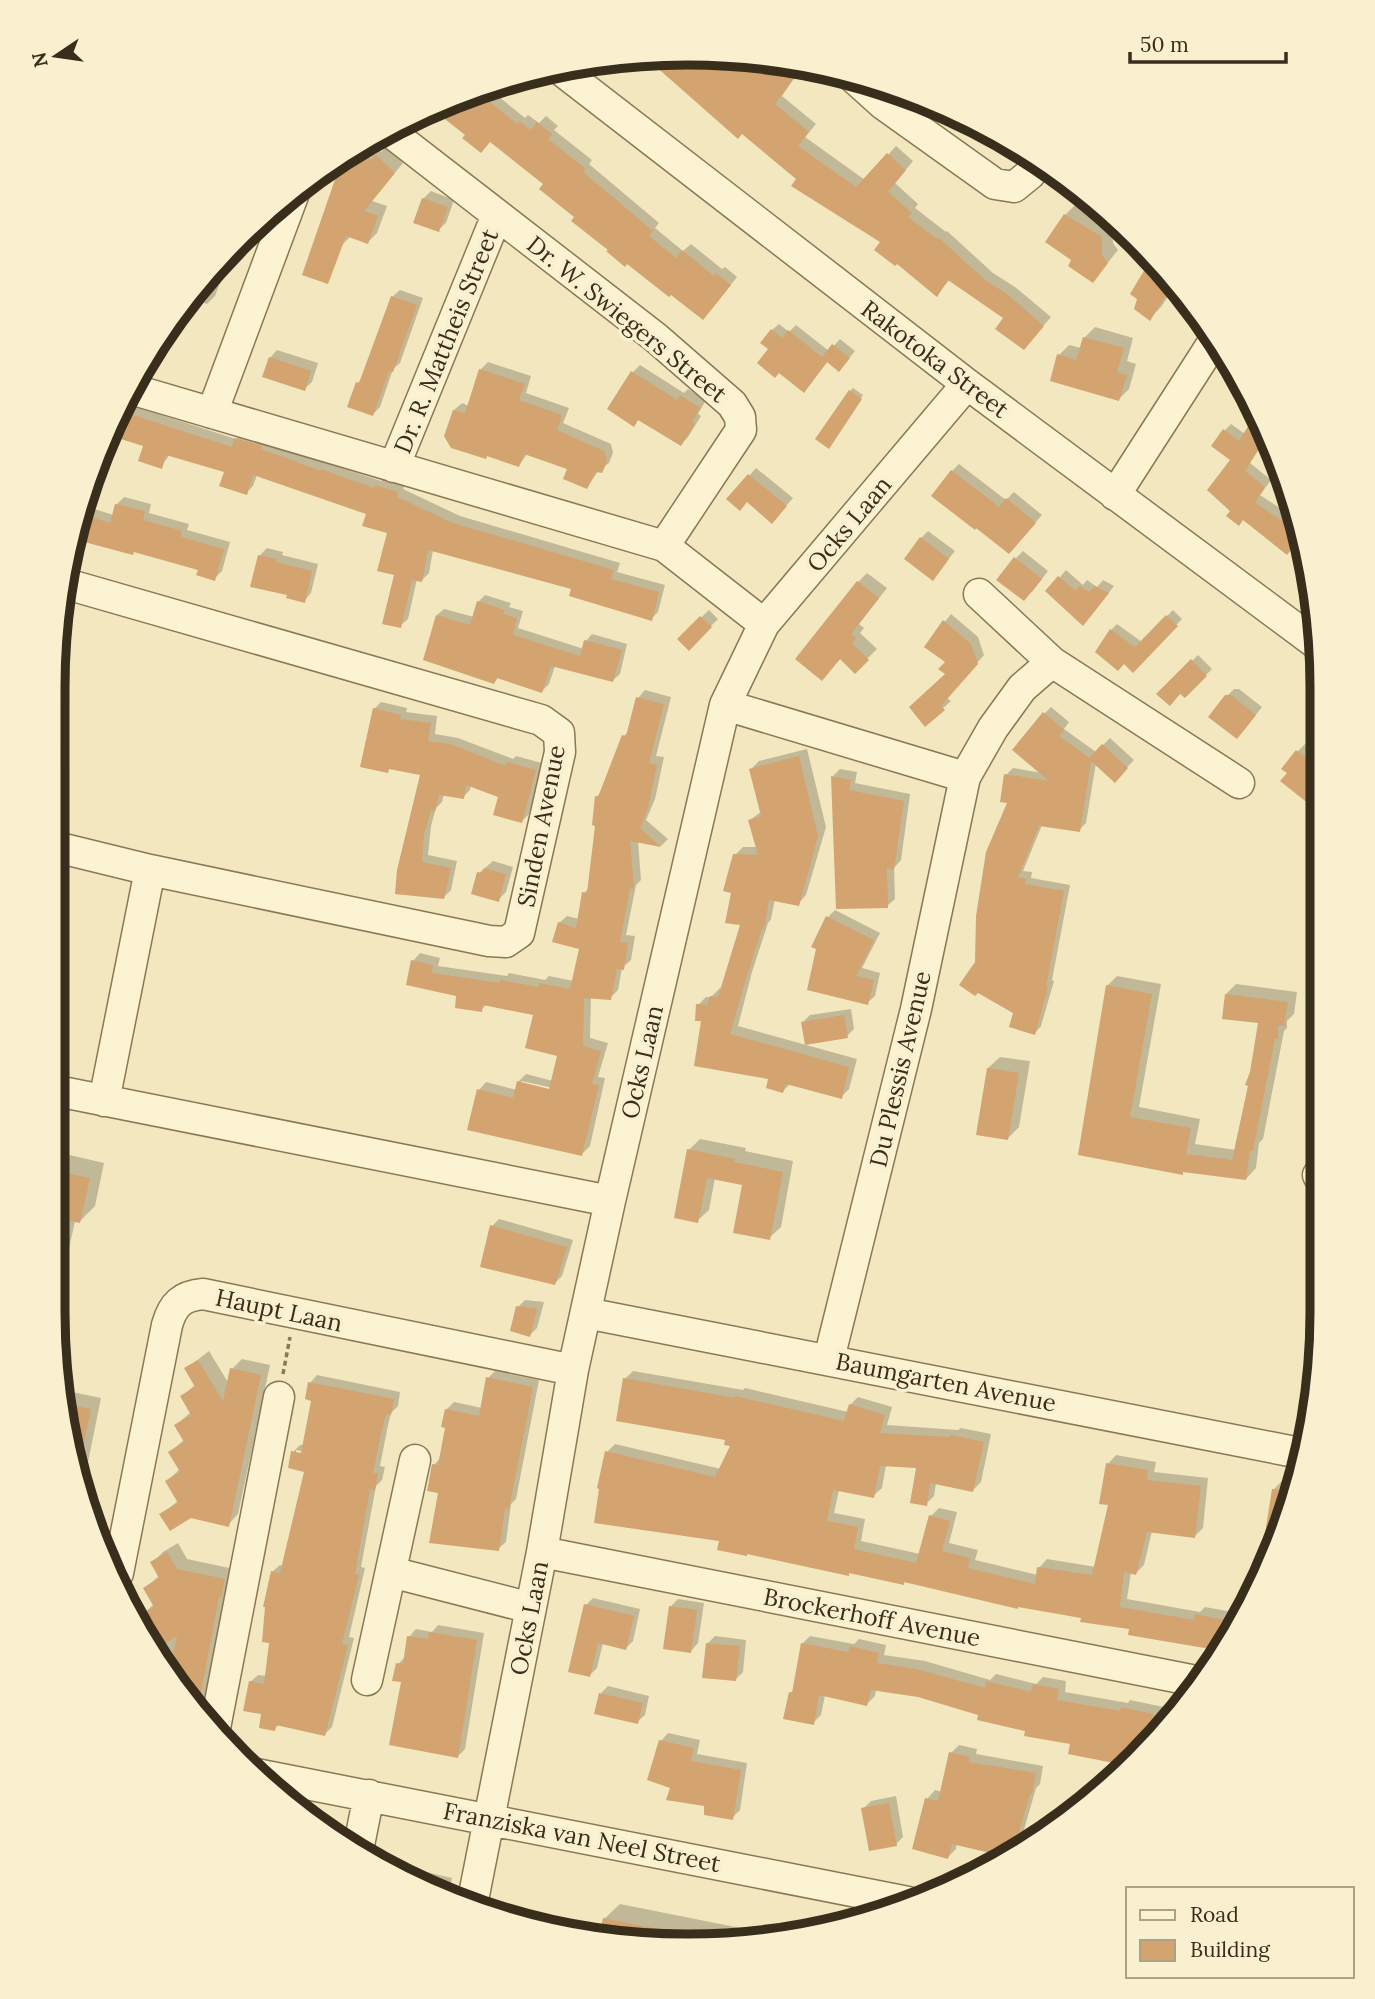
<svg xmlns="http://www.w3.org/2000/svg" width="1375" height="1999" font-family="Lora,serif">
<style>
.shadow{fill:#0003;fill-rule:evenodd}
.building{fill:#d3a370}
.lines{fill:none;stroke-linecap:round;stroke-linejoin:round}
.minor-casing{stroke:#8b7755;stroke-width:33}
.path{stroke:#8b7755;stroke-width:3.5;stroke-dasharray:5 3.5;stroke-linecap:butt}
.minor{stroke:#fcf3d2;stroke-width:30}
.labels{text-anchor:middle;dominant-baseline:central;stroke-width:7;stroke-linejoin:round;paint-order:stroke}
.street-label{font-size:24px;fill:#392d1b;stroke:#f8f0ce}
.rim{fill:none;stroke:#392d1b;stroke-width:9}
</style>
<rect width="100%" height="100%" fill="#f2e7be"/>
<path class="shadow" d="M685 53 804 64 782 96 816 124 805 137 865 180 896 146 913 161 895 183 918 204 915 208 946 232 947 231 993 273 1015 287 1051 317 1031 340 1005 318 950 279 937 295 883 242 799 179 651 60 646 64 637 58Z
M488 88 525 118 528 115 539 123 546 116 558 126 554 130 592 160 589 164 659 223 655 228 683 251 691 244 722 269 725 267 737 277 710 311 610 249 545 184 491 140 467 135 432 107 445 101Z
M370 141 381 152 386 147 403 163 372 201 387 206 377 233 368 242 351 236 341 246 342 164 338 159Z
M1075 188 1092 202H1075Z
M431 191 454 200 446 223 438 230 423 199Z
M1077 203 1112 226 1113 243 1118 250 1093 281 1073 259 1065 215Z
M1152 260 1173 289 1161 307 1150 318 1139 299 1132 293Z
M213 274 222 277 215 296 207 304 195 299Z
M400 290 423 298 400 363 393 369 380 407 373 414 358 383 363 377 392 297Z
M779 324 789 332 796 325 829 351 840 339 855 351 845 363 828 361 810 384 770 348 772 330Z
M1095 327 1133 338 1127 361 1136 364 1129 389 1119 399 1059 355 1069 345 1081 348 1084 338Z
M277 350 318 363 312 382 304 389 270 358Z
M488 362 531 376 526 393 569 408 563 423 611 444 613 453 609 463 599 470 587 487 570 468 528 453 519 465 489 454 486 457 454 410 462 403 469 406 480 370Z
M640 365 684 393 688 389 706 400 698 414 701 416 688 437 681 444 639 418 609 409 633 372Z
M853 388 863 395 832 443 850 391Z
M121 402 236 439 243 431 329 464 381 481 384 478 405 485 403 489 460 516 620 563 617 572 665 585 658 612 651 619 573 588 433 550 429 573 422 580 417 579 408 619 400 626 389 532 368 513 257 475 253 486 246 493 226 471 170 454 161 467 145 445 109 433Z
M1259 412 1269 442 1265 440 1250 463 1271 480 1260 495 1295 518 1301 536 1294 546 1232 510 1233 460 1225 430 1231 424 1245 434Z
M959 464 1006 500 1014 492 1042 515 1015 545 952 471Z
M756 468 793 498 779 514 748 501 729 499Z
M124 497 151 504 149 513 189 524 187 530 230 542 222 571 214 579 200 569 135 550 80 539 78 541 73 539 84 506 114 515 117 504Z
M928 531 955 551 933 578 921 538Z
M267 548 283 552 282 555 318 564 311 593 304 601 289 594 260 555Z
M1023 551 1048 571 1032 592 1016 558Z
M1066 570 1083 585 1087 580 1097 587 1103 580 1114 586 1090 617 1048 591Z
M867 573 887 588 859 624 864 628 860 633 877 649 855 671 841 658 822 679 858 582Z
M485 595 511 603 509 607 523 611 518 628 584 649 586 641 592 634 627 644 620 674 613 680 555 666 549 684 542 691 499 677 494 682 437 615 444 609 474 617 478 602Z
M709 610 718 619 689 648 679 639Z
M1173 610 1182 619 1133 670 1111 630 1117 624 1142 642Z
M951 614 978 637 984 655 947 698 951 701 926 724 947 674 948 662 926 646Z
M1198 655 1212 669 1185 696 1181 692 1159 694Z
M1234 689H1239L1262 707 1244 730 1226 697Z
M645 690 671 697 656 756 664 757 655 799 646 820 668 839 661 846 638 841 641 880 636 885 626 935 635 936 631 960 622 968 618 990 610 998 591 996 590 1038 608 1043 598 1077 605 1078 590 1146 582 1154 479 1090 486 1082 517 1090 518 1082 526 1074 553 1081 559 1054 535 1013 487 1004 481 1010 413 961 420 953 440 958 438 966 507 976 509 973 545 980 549 976 574 981 581 948 559 923 567 916 579 919 584 893 589 888 597 824 596 797 603 791 624 736 629 731 638 698ZM521 1081 558 1089 557 1092 521 1084Z
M381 702 407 708 406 712 437 716 435 734 458 738 513 759 516 756 542 763 529 814 522 821 500 796 471 785 470 790 463 797 444 794 442 802 436 808 431 826 428 855 457 861 451 890 444 897 396 893 422 773 391 767 387 771 374 709Z
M1051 707 1069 722 1064 729 1096 752 1110 738 1134 760 1115 780 1096 763 1086 823 1079 830 1042 825 1023 871 1032 872 1031 878 1070 885 1052 980 1054 981 1041 1026 1035 1033 1015 1012 977 962 1009 802 1006 775 1013 768 1042 773 1044 714Z
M1309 740 1317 747 1322 740V797L1314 806 1289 773 1298 751Z
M807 749 826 827 806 895 798 904 775 899 771 919 768 923 752 972 738 1026 857 1059 849 1089 841 1097 790 1084 783 1091 704 1019 698 1005 706 997H711L720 988 723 989 742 924 733 891 735 855 743 847H757L750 820 762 811 751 769 759 761Z
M840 769 857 772 855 783 910 794 901 860 894 868 895 899 887 906 833 776Z
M493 861 513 867 506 892 498 900 479 873Z
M835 910 880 933 862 968 880 973 875 996 867 1003 828 917Z
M1322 915V945L1318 920Z
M1117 976 1161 984 1139 1107 1200 1119 1195 1144 1236 1150 1260 1022 1226 994 1236 984 1297 992 1294 1014 1287 1021V1028L1284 1031 1263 1139 1259 1143 1256 1168 1246 1179 1080 1154 1107 986Z
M851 1009 854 1029 847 1036 803 1022 810 1015Z
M1000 1057 1030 1061 1019 1127 1008 1138 988 1068Z
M700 1139 746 1148 745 1151 793 1161 781 1227 769 1238 744 1184 715 1178 709 1210 697 1221 689 1150Z
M52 1151 104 1163 95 1206 79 1222 75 1221 65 1267 52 1279Z
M499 1219 573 1240 562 1276 555 1283 492 1226Z
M525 1300 544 1302 537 1328 530 1335 518 1307Z
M209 1351 229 1384 232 1369 242 1359 270 1365 238 1514 228 1525 190 1516 162 1514 179 1500 167 1481 180 1469 170 1452 185 1439 176 1425 191 1412 182 1396 196 1384 187 1368Z
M495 1371 539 1380 516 1499 511 1504 506 1542 498 1549 440 1492 434 1465 441 1457 447 1427 446 1410 454 1402 482 1408 488 1378Z
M633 1371 743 1390 745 1388 848 1412 850 1405 858 1397 892 1407 887 1425 958 1430 961 1428 991 1434 981 1482 973 1490 936 1483 934 1496 926 1504 918 1467 886 1465 882 1488 873 1496 839 1490 834 1513 865 1519 861 1541 920 1554 931 1516 939 1508 957 1512 949 1543 978 1550 975 1560 1038 1575 1039 1568 1047 1559 1096 1567 1110 1504 1108 1464 1116 1455 1156 1462 1154 1472 1208 1478 1203 1528 1195 1536 1152 1531 1144 1565 1136 1573 1131 1572 1127 1599 1200 1612 1205 1607 1238 1613 1235 1627 1223 1650 1130 1633 1131 1628 1083 1616 905 1581 851 1572 848 1574 721 1540 607 1452 615 1444 721 1469 732 1445 727 1438 625 1379Z
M317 1375 400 1392 398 1406 391 1413 388 1425 380 1466 385 1467 382 1480 376 1486 361 1567 365 1568 349 1637 354 1638 332 1727 325 1734 279 1724 275 1729 250 1682 258 1675 267 1676 271 1641 272 1572 280 1565 284 1566 306 1470 293 1452 300 1445H304L313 1399 310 1383ZM296 1450 310 1453 296 1454Z
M63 1390 101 1398 84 1482 79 1487 74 1476Z
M1283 1480 1296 1482 1274 1555 1248 1603 1245 1602 1259 1558 1264 1553 1273 1490Z
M178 1543 187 1559 234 1569 207 1699 198 1708 170 1677 174 1658 161 1666 159 1664 146 1634 149 1631 140 1617 154 1604 145 1588 160 1575 152 1563 163 1552Z
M593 1598 640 1609 633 1641 626 1648 603 1643 597 1668 590 1675 586 1605Z
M678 1599 704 1603 698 1643 691 1651 671 1606Z
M438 1625 484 1633 465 1749 458 1756 403 1681 398 1664 405 1657 409 1637 416 1629 432 1632Z
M715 1636 746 1640 743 1672 735 1680 707 1644Z
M810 1636 854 1644 859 1639 886 1645 884 1655 925 1661 990 1680 996 1674 1036 1684 1043 1677 1066 1681 1065 1692 1128 1703 1130 1700 1178 1710 1131 1765 1070 1753 1072 1743 980 1714 918 1696 876 1689 875 1696 867 1704 825 1695 821 1715 813 1723 790 1693 795 1689 802 1644Z
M608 1686 649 1696 645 1715 637 1722 601 1693Z
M668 1733 700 1740 697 1754 747 1763 740 1810 732 1818 672 1786 661 1741Z
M959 1745 977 1749 976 1754 1043 1766 1040 1784 1036 1788 1021 1840 1025 1841 994 1862 998 1853 957 1843 956 1849 948 1857 927 1799 935 1790 942 1792 951 1753Z
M896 1796 903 1837 896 1844 863 1809 871 1801Z
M404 1867 452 1878 447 1899 400 1871Z
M620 1904 775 1935V1936L622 1941 604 1919Z"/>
<path class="building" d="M688 52 804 64 775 104 809 132 798 146 856 187 887 153 906 170 888 192 912 213 908 217 937 239 938 237 985 280 1007 294 1044 326 1024 350 995 329 1003 318 948 280 937 297 897 264 895 266 874 250 880 242 791 186 796 179 742 134 738 139 645 57Z
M476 91 517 124 519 121 531 130 537 122 552 134 548 139 586 169 583 172 653 231 649 236 676 258 682 250 714 276 716 273 731 285 703 320 671 295 669 297 627 264 625 267 606 251 608 250 571 221 574 217 539 189 543 184 490 142 481 153 462 138 465 135 431 108 445 101Z
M358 147 371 160 376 155 395 173 364 211 378 216 368 244 346 236 328 284 302 275 340 165 336 159Z
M422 198 448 207 439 232 413 223Z
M1064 214 1102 237V255L1108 263 1093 283 1068 266 1071 260 1045 242Z
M1151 259 1171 287 1150 321 1134 309 1137 299 1130 294Z
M391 296 417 305 393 372 389 371 373 416 347 407 356 382 359 383Z
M771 329 782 338 788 330 822 357 832 344 850 358 839 372 827 362 804 393 779 373 775 378 757 363 768 349 760 343Z
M1083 337 1124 348 1117 372 1127 375 1119 401 1050 381 1057 354 1076 360Z
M269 357 311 371 305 391 262 377Z
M479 369 525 384 519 400 562 415 557 430 604 451 607 462 602 473 596 472 587 489 563 479 567 469 524 454 519 467 487 456 486 459 451 448 444 436 453 410 465 413Z
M631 371 677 400 680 395 700 408 692 422 695 424 681 446 638 420 634 427 607 409Z
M849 390 862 399 829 449 815 439Z
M117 410 232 447 234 438 262 446 261 449 321 471V469L374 488 375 485 398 492 397 497 453 523 614 570 611 579 659 592 652 621 569 596 571 589 428 550 422 582 412 580 401 628 382 624 394 575 377 571 387 533 362 526 366 514 253 475 247 495 219 486 224 472 166 455 162 469 138 461 143 446 108 435Z
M1258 410 1267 435 1245 471 1265 487 1255 503 1290 526 1296 521 1301 537 1287 555 1243 520 1239 526 1226 516 1230 511 1207 490 1230 460 1211 446 1223 429 1239 441Z
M951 470 999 507 1006 498 1036 523 1009 554 976 528 975 530 931 496Z
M748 474 787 506 772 524 747 502 740 511 726 499Z
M115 504 145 511 143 520 182 531 181 537 224 549 215 581 196 575 198 570 134 552 133 555 73 539 81 514 110 523Z
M920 537 949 559 933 581 904 559Z
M258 555 277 559 276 562 312 571 305 603 286 598 287 595 250 587Z
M1014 557 1042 579 1024 601 996 580Z
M1058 576 1076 591 1079 586 1089 592 1095 586 1109 593 1083 626 1045 591Z
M857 581 879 598 851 634 856 638 852 644 869 660 855 674 840 659 822 681 795 659Z
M477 601 505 610 503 614 517 618 513 635 580 656 584 640 622 650 613 682 551 666 542 693 497 678 494 684 423 660 436 615 470 625Z
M1166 615 1178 626 1133 673 1124 664 1118 671 1095 652 1110 629 1135 647Z
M700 616 712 627 689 651 677 639Z
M943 620 971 644 978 664 941 706 945 710 925 727 909 707 945 674 938 669 945 662 924 647Z
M1191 659 1207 676 1185 698 1180 694 1170 706 1156 694Z
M1225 695H1231L1256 715 1237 739 1208 717Z
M636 697 664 704 649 763 657 765 648 808 640 828 661 847 630 841 634 889 630 888 620 942 628 943 624 970 617 969 611 1000 584 998 583 1046 601 1051 592 1084 599 1085 582 1156 467 1130 477 1089 513 1098 517 1081 549 1089 557 1056 525 1048 533 1015 483 1005 482 1012 455 1008 456 996 406 985 411 960 433 965 432 973 500 983V980L539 987V983L570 989 579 949 552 942 558 922 576 928 582 892 587 893 595 826 592 825 595 796 598 797 622 735 626 736Z
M373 708 401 715 400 719 431 723 428 741 451 744 506 766 507 762 536 770 522 823 493 815 498 797 466 785 464 799 439 795 435 811 431 810 424 834 422 862 451 868 444 899 395 894 397 870 420 775 389 769 388 773 360 767Z
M1043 712 1064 730 1059 736 1089 758 1102 744 1128 768 1115 783 1091 761 1080 832 1039 826 1018 877 1026 879 1025 884 1064 891 1046 987H1048L1035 1035 1009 1027 1013 1013 978 993 975 996 959 985 975 962 976 916 986 852 1007 803 1000 802 1004 774 1049 781 1012 750Z
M1322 737V798L1314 808 1280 781 1287 773 1281 769 1296 750 1306 758Z
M799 756 818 836 799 906 769 900 764 929H762L745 982 730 1034 849 1067 842 1099 786 1084 783 1093 766 1088 768 1079 694 1066 701 1021H695L696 1004 707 1005 710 996 718 997 740 925 725 923 731 893 723 891 733 854 758 855 748 820 761 816 749 769Z
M831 776 851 780 849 790 904 801 894 870 887 868 888 908 836 909Z
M484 868 506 874 499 902 471 894 477 872 482 873Z
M826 916 874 940 856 976 874 980 868 1005 807 990 816 949 811 947Z
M1106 985 1152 994 1130 1117 1191 1128 1186 1154 1232 1160 1248 1086 1245 1085 1250 1072 1258 1023 1222 1019 1225 994 1288 1002 1284 1026H1278V1039H1275L1253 1151H1250L1246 1180 1183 1172V1175L1078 1155Z
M844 1015 848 1038 805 1045 801 1022Z
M987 1068 1019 1073 1008 1140 976 1135Z
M687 1149 735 1159 734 1162 783 1172 770 1240 733 1233 742 1185 707 1178 698 1223 674 1218Z
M52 1170 90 1178 80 1223 52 1217Z
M490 1225 567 1247 555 1285 480 1267Z
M516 1306 537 1309 530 1337 510 1331Z
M198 1360 223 1401 230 1368 261 1375 229 1527 191 1518 170 1531 159 1514 178 1503 165 1481 180 1472 168 1452 184 1442 174 1425 191 1415 180 1396 195 1387 184 1368Z
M486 1377 533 1387 509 1509 505 1508 499 1551 429 1543 438 1493 427 1491 432 1464 438 1465 445 1428 441 1427 445 1409 479 1416Z
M623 1378 735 1398V1396L844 1421 849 1404 885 1415 880 1433 950 1437 951 1435 984 1442 973 1492 930 1483 927 1506 910 1503 916 1468 880 1466 874 1498 833 1490 827 1521 858 1527 854 1549 916 1563 929 1515 950 1521 942 1551 970 1558 968 1568 1035 1584 1037 1567 1092 1575 1108 1505 1099 1504 1106 1463 1148 1470 1147 1480 1201 1486 1195 1538 1147 1532 1136 1575 1124 1572 1120 1607 1194 1620 1195 1614 1230 1621 1227 1643 1222 1651 1128 1635 1129 1629 1080 1622 1081 1618 1018 1607V1609L904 1582V1585L849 1573V1576L747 1554V1556L717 1550 719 1541 594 1523 599 1489 597 1488 605 1451 715 1477 730 1446 724 1445 725 1440 616 1421Z
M308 1382 394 1399 391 1415 386 1414 381 1434 373 1473 378 1474 375 1490 370 1489 355 1574 359 1575 342 1644 348 1645 325 1736 276 1725 275 1731 259 1728 261 1714 243 1711 249 1681 264 1684 269 1643 262 1642 265 1607H263L271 1571 280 1573 304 1472 288 1468 291 1451 301 1453 311 1401 305 1399Z
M65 1404 91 1409 77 1476H74Z
M1272 1489 1293 1492 1274 1555 1267 1568 1260 1566Z
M167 1552 177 1569 225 1579 221 1597H219L198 1708 169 1675 177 1636 153 1651 146 1636 149 1634 138 1616 154 1607 143 1588 159 1578 150 1562Z
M584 1604 634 1616 626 1650 598 1643 590 1677 568 1672Z
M669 1606 697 1610 691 1653 663 1649Z
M429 1632 477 1640 458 1758 389 1745 401 1682 392 1681 396 1663 403 1664 407 1636 428 1639Z
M706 1643 740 1646 736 1681 702 1678Z
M801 1643 848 1652 850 1646 879 1653 877 1663 916 1669 985 1688 986 1681 1031 1692 1033 1684 1059 1689 1057 1700 1120 1711 1121 1707 1153 1714 1147 1748 1129 1766 1068 1754 1070 1744 1024 1736 1025 1731 977 1720 978 1715 918 1697 871 1690 867 1706 819 1695 814 1725 783 1719 789 1692 792 1693Z
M599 1693 643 1703 638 1724 594 1714Z
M659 1740 694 1748 691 1761 741 1770 733 1820 704 1815V1806L666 1800 670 1788 647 1780Z
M949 1752 970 1757 969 1762 1036 1773 1032 1794H1030L1014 1849 1003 1856 952 1844 948 1859 912 1849 925 1798 938 1801Z
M889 1803 897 1846 869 1851 861 1808Z
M603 1918 673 1932V1939L614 1941 599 1938Z"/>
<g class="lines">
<g class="minor-casing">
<path id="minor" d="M557 67 967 384 1318 645
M853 77 883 104 995 184 1014 187 1030 174 1040 159
M389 131 655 337 732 404 740 417 741 430 664 546
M131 389 664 546 764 624
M212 413 294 193
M394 467 497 215
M1115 495 1212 344
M63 583 541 720 559 733 560 752 519 933 506 942 489 941 150 870 104 1101
M979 594 1052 662
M725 705 965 777
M52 846 150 870
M52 1090 610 1201
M1318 1175 1322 1182
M586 1313 1305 1454
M829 1359 916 1009 965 777 993 728 1022 688 1052 662 1239 783
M542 1552 1201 1682
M391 1572 531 1608
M118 1573 167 1325C173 1304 182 1296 203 1294L573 1370
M367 1680 415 1460
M215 1728 279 1397
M256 1774 908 1902
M359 1845 369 1795
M472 1905 542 1552 573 1370 610 1201 725 705 764 624 967 384"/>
</g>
<path class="path" d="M283 1374 290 1337"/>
<use href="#minor" class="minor"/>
</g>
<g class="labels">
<g class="street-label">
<text transform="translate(627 319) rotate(39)">Dr. W. Swiegers Street</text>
<text transform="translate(446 341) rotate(-68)">Dr. R. Mattheis Street</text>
<text transform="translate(935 359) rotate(37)">Rakotoka Street</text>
<text transform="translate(849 524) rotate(-50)">Ocks Laan</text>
<text transform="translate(541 826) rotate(-79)">Sinden Avenue</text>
<text transform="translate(642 1062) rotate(-77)">Ocks Laan</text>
<text transform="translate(900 1069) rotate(-77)">Du Plessis Avenue</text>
<text transform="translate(279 1310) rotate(12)">Haupt Laan</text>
<text transform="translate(946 1382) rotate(11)">Baumgarten Avenue</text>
<text transform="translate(872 1617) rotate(11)">Brockerhoff Avenue</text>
<text transform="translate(529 1618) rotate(-79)">Ocks Laan</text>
<text transform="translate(582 1837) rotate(11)">Franziska van Neel Street</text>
</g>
</g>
<path d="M0 0H1375V1999H0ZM687 65H688A622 622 0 0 1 1310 687V1312A622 622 0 0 1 688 1934H687A622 622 0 0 1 65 1312V687A622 622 0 0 1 687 65Z" fill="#f8f0ce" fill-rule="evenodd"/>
<path class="rim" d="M687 65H688A622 622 0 0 1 1310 687V1312A622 622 0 0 1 688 1934H687A622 622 0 0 1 65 1312V687A622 622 0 0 1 687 65Z"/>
<rect x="1126" y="1887" width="228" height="91" fill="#f8f0ce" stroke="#aca286" stroke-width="2"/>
<rect x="1140" y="1910" width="35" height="10" fill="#fcf3d2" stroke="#aca286" stroke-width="2"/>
<text x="1190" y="1922" font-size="21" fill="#392d1b">Road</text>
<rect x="1140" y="1940" width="35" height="21" fill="#d3a370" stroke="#aca286" stroke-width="2"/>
<text x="1190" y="1957" font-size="21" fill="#392d1b">Building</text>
<g transform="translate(56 56) rotate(257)" stroke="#f8f0ce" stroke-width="5" paint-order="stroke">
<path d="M0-5L12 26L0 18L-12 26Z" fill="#392d1b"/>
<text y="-10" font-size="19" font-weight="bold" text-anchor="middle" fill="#392d1b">N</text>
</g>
<path d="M1130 52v10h156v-10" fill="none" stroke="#392d1b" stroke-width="3.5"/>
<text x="1140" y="52" font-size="21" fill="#392d1b" stroke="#f8f0ce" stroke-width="5" paint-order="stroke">50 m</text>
</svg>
